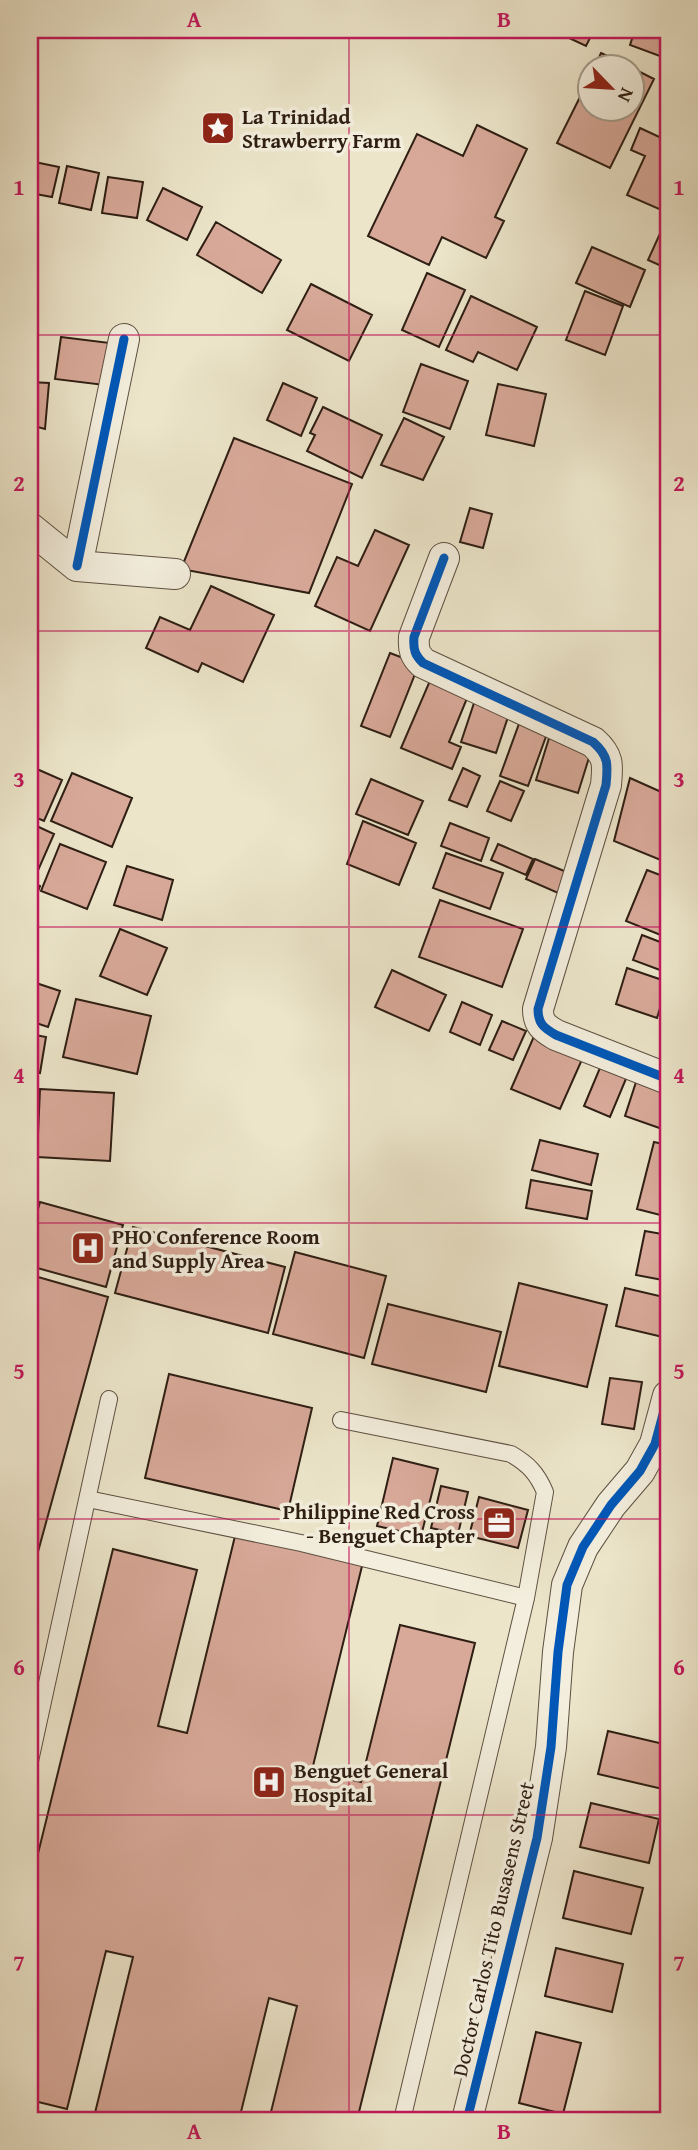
<svg xmlns="http://www.w3.org/2000/svg" width="698" height="2150" font-family="'Gentium Book Plus',serif">
<style>
.building{fill:#d8a999;stroke:#2e1e13;stroke-width:2}
.lines{fill:none;stroke-linecap:round;stroke-linejoin:round}
.service-casing{stroke:#5e5041;stroke-width:18}
.minor-casing{stroke:#5e5041;stroke-width:32}
.service{stroke:#f3eedd;stroke-width:16}
.minor{stroke:#f3eedd;stroke-width:30}
.cycleway-casing{stroke:#f3eedd;stroke-width:13}
.cycleway{stroke:#0057b8;stroke-width:9}
.grid{fill:none;stroke:#c2185b;stroke-width:2;stroke-opacity:0.55}
.labels{text-anchor:middle;dominant-baseline:central;stroke-width:7;stroke-linejoin:round;paint-order:stroke}
.poi-label{font-size:21px;font-weight:bold;fill:#2e1e13;stroke:#f3eedd;text-anchor:start}
.street-label{font-size:21px;fill:#2e1e13;stroke:#f3eedd}
.neatline{fill:none;stroke:#c2185b;stroke-width:2.5}
.grid-label{font-size:23px;text-anchor:middle;font-weight:bold;fill:#c2185b}
</style>
<rect width="100%" height="100%" fill="#ece5ca"/>
<filter id="stains"><feTurbulence type="fractalNoise" baseFrequency=".00286" numOctaves="4"/><feColorMatrix values="0 0 0 0 .2 0 0 0 0 .09 0 0 0 0 .02 0 0 0 .5 -.17"/></filter>
<radialGradient id="worn" r=".72"><stop offset=".6" stop-color="#630" stop-opacity="0"/><stop offset="1" stop-color="#630" stop-opacity=".3"/></radialGradient>
<path class="building" d="M552 30H594L586 46Z
M635 30H668V59L630 45Z
M601 53 628 66H595Z
M632 68 654 79 610 168 557 143 590 77V108H632Z
M477 125 527 149 495 217 504 221 486 258 442 237 429 265 368 236 417 134 463 156Z
M640 128 668 141V207L666 212 627 195 645 156 631 150Z
M30 161 59 167 52 197 30 193Z
M67 166 99 173 91 210 59 203Z
M108 177 143 182 137 218 102 213Z
M163 188 202 207 187 240 147 220Z
M668 216V269L648 260Z
M216 222 281 260 262 293 197 255Z
M592 247 645 270 630 307 576 283Z
M427 273 465 290 439 347 402 330Z
M311 284 372 315 349 361 287 330Z
M585 291 623 306 605 355 566 340Z
M471 296 537 327 517 370 478 352 473 362 446 350Z
M61 337 110 343 104 385 55 379Z
M421 364 468 381 450 429 403 412Z
M30 382 49 383 45 429 30 425Z
M283 383 317 398 301 436 267 420Z
M498 384 546 394 534 446 486 435Z
M323 407 382 435 362 478 307 451 315 435 310 433Z
M404 418 444 437 423 480 381 465Z
M234 438 352 484 309 593 181 569Z
M470 508 492 514 483 548 460 542Z
M375 530 409 545 370 631 315 606 337 557 358 566Z
M211 586 274 615 243 682 202 663 198 672 146 648 160 617 190 630Z
M390 653 419 664 390 737 361 726Z
M432 676 470 691 449 742 461 747 452 769 401 748Z
M476 697 511 708 496 753 461 742Z
M520 721 548 731 528 786 500 776Z
M550 735 592 748 578 793 536 780Z
M30 766 62 780 44 821 30 815Z
M463 768 480 776 467 807 449 800Z
M72 773 132 798 112 847 51 821Z
M630 778 668 795V863L614 841Z
M371 779 423 801 408 835 356 814Z
M500 781 524 791 511 821 487 811Z
M363 821 416 843 399 885 347 864Z
M30 823 54 834 36 875 30 872Z
M450 823 489 838 481 861 441 846Z
M60 844 106 862 87 909 41 891Z
M498 844 533 859 526 875 491 860Z
M446 853 503 873 490 909 433 888Z
M535 859 574 875 565 896 526 879Z
M127 866 173 880 162 920 114 905Z
M647 870 668 878V938L626 921Z
M30 882 40 886 30 912Z
M440 900 523 929 502 987 419 957Z
M120 929 167 948 147 995 100 976Z
M642 935 668 945V973L633 960Z
M627 968 668 982 657 1018 616 1004Z
M392 970 446 995 429 1031 375 1007Z
M30 981 60 991 48 1027 30 1021Z
M76 999 151 1016 137 1074 63 1057Z
M462 1002 492 1015 480 1045 450 1032Z
M502 1021 526 1031 513 1060 489 1050Z
M30 1034 46 1037 40 1073 30 1071Z
M535 1034 584 1055 560 1109 511 1089Z
M602 1063 628 1074 610 1117 584 1106Z
M637 1079 668 1090V1131L625 1116Z
M40 1089 114 1093 110 1161 37 1157Z
M540 1140 598 1154 591 1185 532 1170Z
M654 1142 668 1145V1217L637 1209Z
M531 1180 592 1191 587 1219 526 1208Z
M40 1202 123 1225 106 1287 30 1266V1237Z
M133 1227 285 1267 268 1333 115 1293Z
M645 1231 668 1235V1281L636 1275Z
M295 1252 386 1276 364 1358 273 1334Z
M38 1277 108 1297 36 1559 30 1557V1310Z
M519 1283 607 1305 587 1387 499 1366Z
M625 1288 668 1298 667 1338 616 1326Z
M388 1304 501 1332 486 1392 372 1364Z
M169 1374 312 1408 288 1511 145 1478Z
M610 1378 642 1382 634 1429 602 1424Z
M393 1458 438 1469 421 1536 377 1526Z
M441 1486 468 1492 458 1534 431 1528Z
M479 1497 528 1510 518 1548 469 1536Z
M236 1532 363 1562 312 1770 361 1782 400 1625 475 1643 357 2120H269L297 2006 269 1998 239 2120H124L95 2113 133 1957 106 1951 67 2109 30 2100V1886L113 1549 197 1570 158 1726 187 1733Z
M608 1731 668 1745 667 1790 598 1774Z
M591 1803 659 1819 649 1863 580 1847Z
M574 1871 643 1888 631 1934 563 1918Z
M556 1948 623 1964 612 2012 545 1996Z
M536 2032 581 2043 563 2114 519 2103Z"/>
<g class="lines">
<g class="service-casing">
<path id="service" d="M341 1420 511 1454C528 1464 537 1473 545 1492L526 1598 402 2120
M88 1499 301 1543 526 1598
M30 1761 109 1399"/>
</g>
<g class="minor-casing">
<path id="minor" d="M30 528 77 566 175 574
M444 558 414 637C413 650 415 655 423 663L593 742C609 756 608 765 606 785L538 1009C538 1024 544 1028 556 1035L668 1079
M77 566 124 339
M467 2120 537 1838 551 1747 558 1652 567 1585 583 1547 611 1505 640 1471 655 1444 668 1396"/>
</g>
<use href="#service" class="service"/>
<use href="#minor" class="minor"/>
<g class="cycleway-casing">
<path id="cycleway" d="M444 558 414 637C413 650 415 655 423 663L593 742C609 756 608 765 606 785L538 1009C538 1024 544 1028 556 1035L668 1079
M77 566 124 339
M467 2120 537 1838 551 1747 558 1652 567 1585 583 1547 611 1505 640 1471 655 1444 668 1396"/>
</g>
<use href="#cycleway" class="cycleway"/>
</g>
<path class="grid" d="M349 30V2120M30 335H668M30 631H668M30 927H668M30 1223H668M30 1519H668M30 1815H668"/>
<defs>
<g id="sight-square" transform="scale(1.75)"><rect x="-9" y="-9" width="18" height="18" rx="4" fill="#8f2418" stroke="#f3eedd"/><path d="M0-6L1.8-2.2L6-1.7L2.9 1.2L3.7 5.4L0 3.3L-3.7 5.4L-2.9 1.2L-6-1.7L-1.8-2.2Z" fill="#fff"/></g>
<g id="hospital-square" transform="scale(1.75)"><rect x="-9" y="-9" width="18" height="18" rx="4" fill="#8f2418" stroke="#f3eedd"/><path d="M-5-5h3v3.5h4V-5h3V5h-3V1.5h-4V5h-3Z" fill="#fff"/></g>
<g id="office-square" transform="scale(1.75)"><rect x="-9" y="-9" width="18" height="18" rx="4" fill="#8f2418" stroke="#f3eedd"/><path d="M-6-3h4V-5.5h4V-3h4V5H-6ZM-1-4.5V-3h2v-1.5ZM-6 0V1H6V0Z" fill="#fff"/></g>
</defs>
<g fill-rule="evenodd">
<use href="#sight-square" x="218" y="128"/>
<use href="#hospital-square" x="88" y="1248"/>
<use href="#office-square" x="499" y="1523"/>
<use href="#hospital-square" x="269" y="1782"/>
</g>
<g class="labels">
<g class="poi-label">
<text x="242" y="116">La Trinidad<tspan x="242" dy="24">Strawberry Farm</tspan></text>
<text x="112" y="1236">PHO Conference Room<tspan x="112" dy="24">and Supply Area</tspan></text>
<text x="475" y="1511" text-anchor="end">Philippine Red Cross<tspan x="475" dy="24">- Benguet Chapter</tspan></text>
<text x="294" y="1770">Benguet General<tspan x="294" dy="24">Hospital</tspan></text>
</g>
<g class="street-label">
<text transform="translate(493 1929) rotate(-77)">Doctor Carlos Tito Busasens Street</text>
</g>
</g>
<rect width="698" height="2150" fill="none" stroke="#ece5ca" stroke-width="77"/>
<g transform="translate(611 88) rotate(115)"><circle r="33" fill="#f3eedd" stroke="#a49b8c" stroke-width="2"/>
<path d="M0-5L12 26L0 18L-12 26Z" fill="#8f2418"/>
<text y="-10" font-size="19" font-weight="bold" text-anchor="middle" fill="#2e1e13">N</text>
</g>
<rect x="38" y="38" width="622" height="2074" class="neatline"/>
<g class="grid-label">
<text x="194" y="27">A</text>
<text x="504" y="27">B</text>
<text x="19" y="195">1</text>
<text x="679" y="195">1</text>
<text x="19" y="491">2</text>
<text x="679" y="491">2</text>
<text x="19" y="787">3</text>
<text x="679" y="787">3</text>
<text x="19" y="1083">4</text>
<text x="679" y="1083">4</text>
<text x="19" y="1379">5</text>
<text x="679" y="1379">5</text>
<text x="19" y="1675">6</text>
<text x="679" y="1675">6</text>
<text x="19" y="1971">7</text>
<text x="679" y="1971">7</text>
<text x="194" y="2139">A</text>
<text x="504" y="2139">B</text>
</g>
<rect width="100%" height="100%" filter="url(#stains)"/>
<rect width="100%" height="100%" fill="url(#worn)"/>
</svg>
